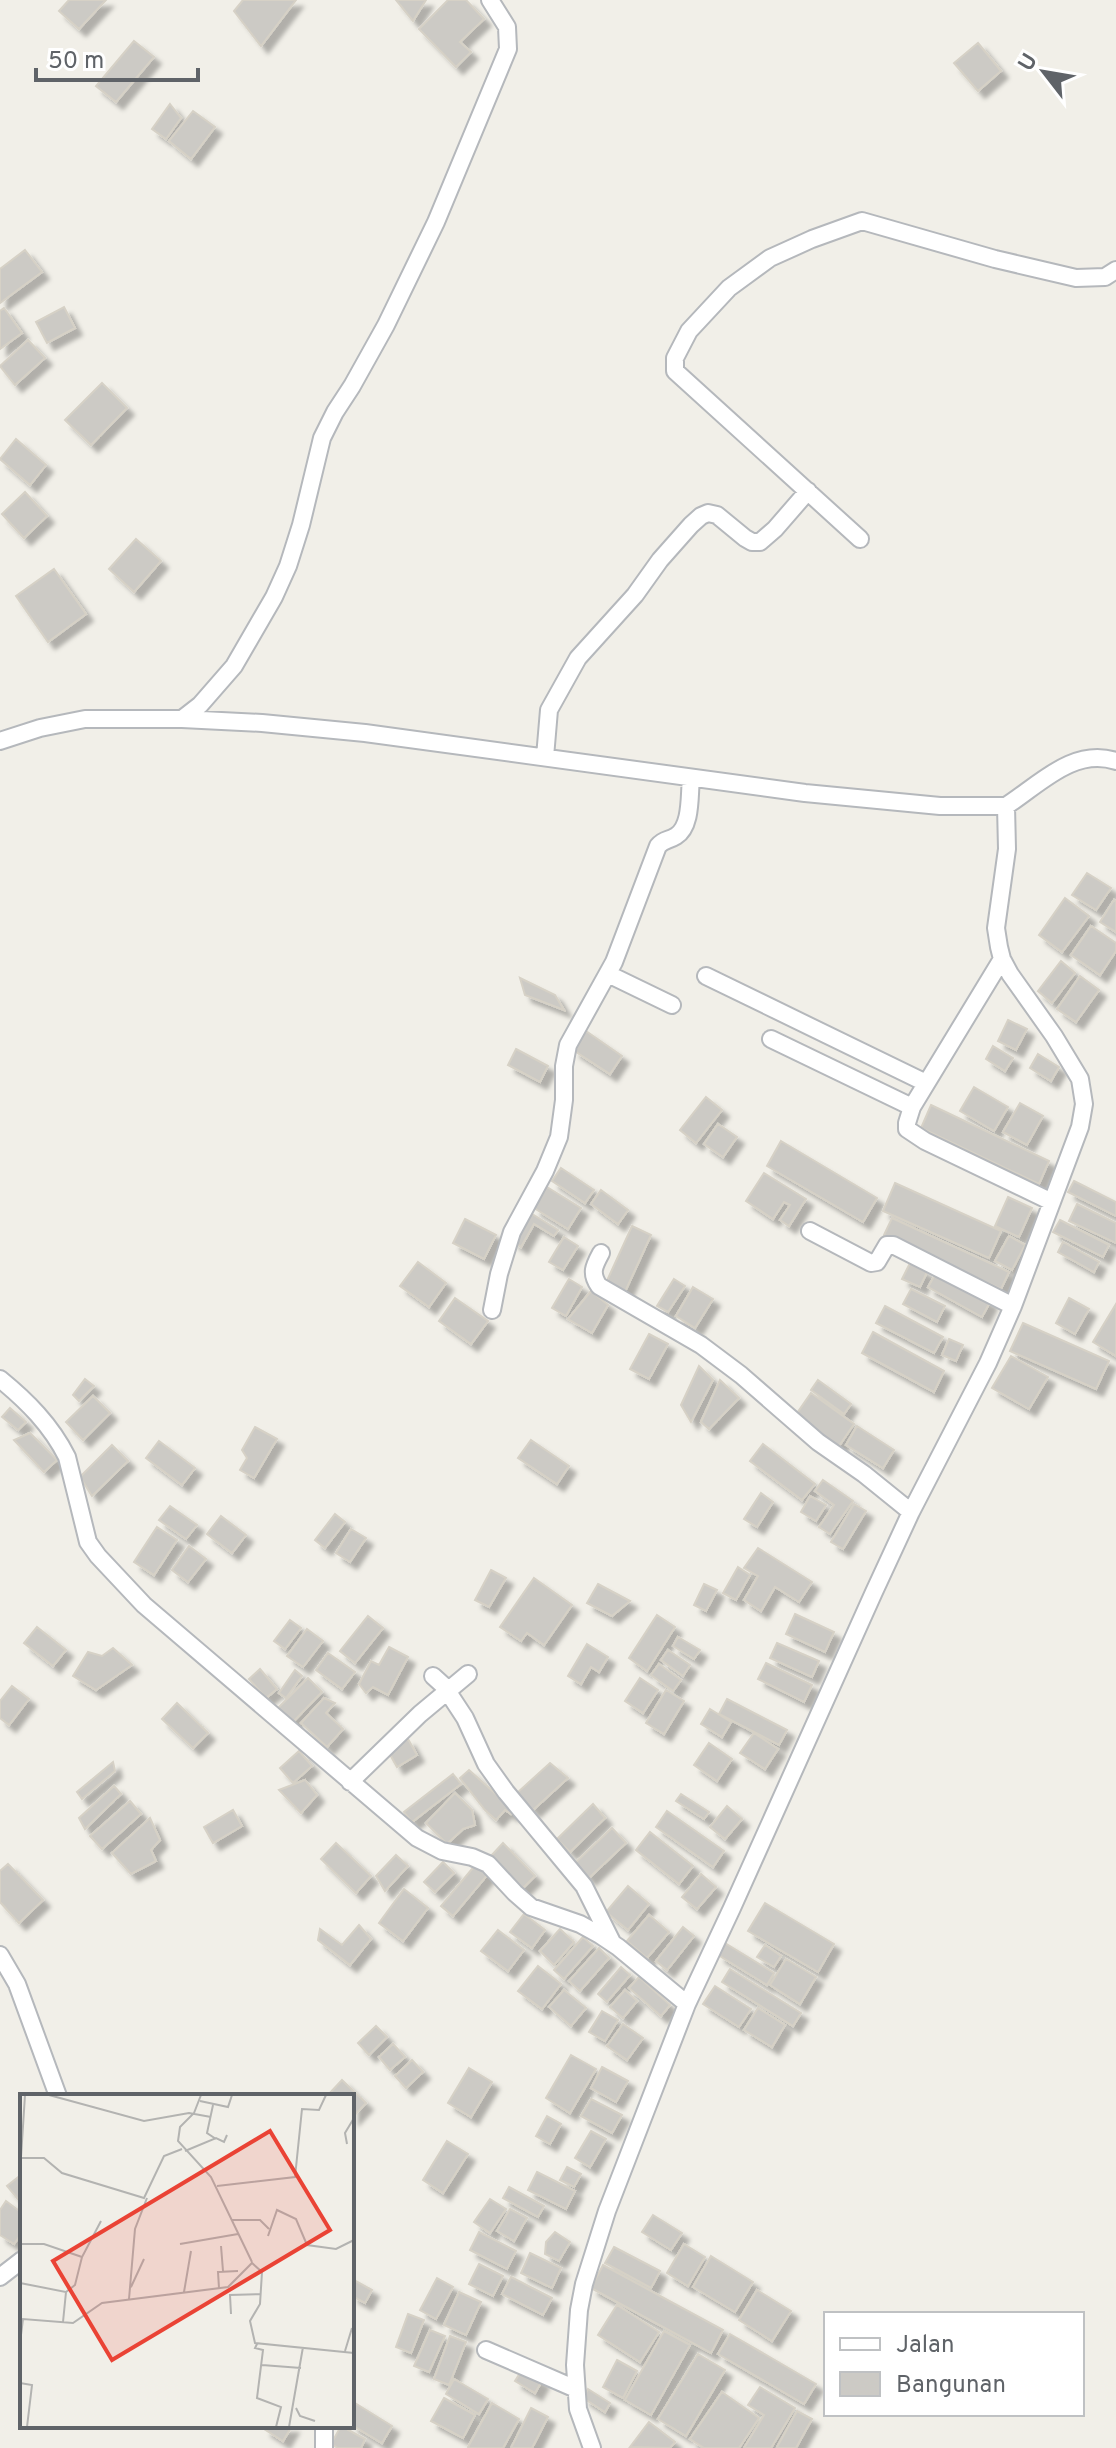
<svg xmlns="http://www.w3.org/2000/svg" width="1116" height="2448" font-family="Overpass,sans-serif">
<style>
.building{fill:#cccac5;stroke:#d6d1c6;stroke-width:2;filter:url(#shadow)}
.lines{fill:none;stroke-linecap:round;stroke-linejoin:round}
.minor-casing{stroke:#b5b8bc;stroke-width:20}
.minor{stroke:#fff;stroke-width:16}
.inset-road{fill:none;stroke:#b3b3b1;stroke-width:2}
.view{fill:#ea4335;fill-opacity:0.15;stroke:#ea4335;stroke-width:4}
.inset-edge{fill:none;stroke:#5f6368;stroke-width:4}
</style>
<defs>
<filter id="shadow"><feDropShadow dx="7" dy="7" stdDeviation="2" flood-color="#0004"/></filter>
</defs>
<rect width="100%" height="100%" fill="#f1efe8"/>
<path class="building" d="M69 0H106L79 29 59 11Z
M243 0H296L261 46 234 11Z
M396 0H426L413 21Z
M448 0H466L484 19 460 42 471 52 456 67 419 29Z
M134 41 154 57 116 102 96 86Z
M978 43 1001 71 978 91 954 63Z
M170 104 181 118 166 139 152 129Z
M193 111 215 127 191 159 169 141Z
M25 250 42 272 0 303V269Z
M64 307 75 328 47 343 36 322Z
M4 308 22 333 0 349V311Z
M28 340 45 358 15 385 0 366Z
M102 383 127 408 91 445 65 420Z
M16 439 46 465 30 485 0 459Z
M25 492 47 516 24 538 2 514Z
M136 539 161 561 134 592 109 569Z
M54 569 86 614 48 642 16 596Z
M1087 873 1111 888 1096 910 1072 895Z
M1065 898 1089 916 1062 952 1039 935Z
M1114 900 1116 902V932L1100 922Z
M1091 926 1116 943V951L1100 975 1071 955Z
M1061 961 1075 973 1052 1003 1038 991Z
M1080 976 1099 990 1076 1022 1057 1009Z
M520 978 555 995 564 1010 525 995Z
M1008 1020 1027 1029 1016 1050 998 1041Z
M586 1031 622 1056 610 1074 573 1050Z
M993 1046 1013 1058 1005 1071 986 1059Z
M516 1049 548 1066 540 1082 508 1065Z
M1038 1054 1059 1067 1051 1081 1030 1068Z
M974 1087 1008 1107 994 1131 960 1111Z
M706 1097 722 1110 696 1143 680 1130Z
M1020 1103 1043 1116 1027 1145 1003 1132Z
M931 1105 1049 1161 1039 1184 921 1128Z
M718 1124 737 1137 723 1157 704 1144Z
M781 1141 877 1198 863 1222 767 1166Z
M561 1168 594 1190 585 1203 552 1181Z
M764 1173 806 1199 789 1226 780 1220 790 1205 784 1202 773 1219 746 1201Z
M1074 1181 1116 1202V1216L1068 1192Z
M895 1183 1001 1231 989 1258 883 1211Z
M547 1187 581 1208 568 1229 534 1208Z
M601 1190 628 1210 618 1224 591 1204Z
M1008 1197 1032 1208 1019 1237 995 1226Z
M1077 1204 1116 1223V1243L1069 1221Z
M529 1212 558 1230 554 1236 534 1224 521 1247 512 1241Z
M892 1218 1009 1272 1001 1289 884 1235Z
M465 1219 496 1235 484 1259 453 1243Z
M1060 1220 1109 1245 1103 1257 1053 1232Z
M632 1226 651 1235 624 1294 605 1285Z
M1009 1236 1025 1245 1012 1270 995 1261Z
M564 1237 578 1246 563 1270 549 1262Z
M1063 1242 1099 1262 1094 1272 1058 1252Z
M418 1262 446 1283 429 1307 400 1286Z
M910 1263 927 1272 920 1287 902 1279Z
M936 1273 990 1302 982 1317 928 1287Z
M569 1279 582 1287 566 1316 552 1308Z
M674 1279 685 1286 668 1312 657 1306Z
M693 1287 713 1299 695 1328 676 1316Z
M911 1289 945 1306 937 1322 903 1304Z
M591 1291 608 1305 592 1333 568 1319Z
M455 1298 488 1321 471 1344 439 1321Z
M1069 1298 1089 1309 1075 1334 1056 1323Z
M1116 1304V1356L1093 1342Z
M885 1306 943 1337 934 1353 876 1323Z
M1023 1323 1109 1361 1096 1389 1010 1351Z
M873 1332 944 1371 934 1392 862 1353Z
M649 1334 668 1344 649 1379 630 1369Z
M949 1339 963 1345 956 1361 942 1355Z
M1011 1356 1048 1377 1029 1409 992 1388Z
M699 1366 713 1380 691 1422 681 1405Z
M85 1379 94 1386 79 1401 73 1395Z
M720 1380 739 1398 709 1429 701 1422Z
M818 1380 851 1404 844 1414 811 1390Z
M811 1393 854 1424 839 1446 795 1416Z
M93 1396 110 1413 83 1440 66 1422Z
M10 1408 26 1422 18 1430 2 1417Z
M857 1426 894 1450 883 1468 846 1445Z
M255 1427 277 1439 254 1478 240 1470 247 1458 242 1450Z
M30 1433 57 1460 44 1472 14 1440Z
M531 1440 569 1466 557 1484 518 1458Z
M159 1441 195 1468 182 1485 146 1458Z
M763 1444 815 1484 802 1500 750 1461Z
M112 1445 128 1461 92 1496 80 1477Z
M823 1480 853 1501 830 1534 819 1527 834 1505 815 1491Z
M761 1493 773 1502 757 1527 744 1519Z
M810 1496 826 1505 816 1521 801 1512Z
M854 1504 866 1511 843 1549 831 1542Z
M170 1506 197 1525 186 1539 159 1520Z
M335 1514 345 1522 325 1548 315 1540Z
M221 1516 246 1535 232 1553 207 1534Z
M157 1527 177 1540 154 1575 134 1562Z
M351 1529 366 1538 350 1562 336 1553Z
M189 1546 206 1559 188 1582 172 1570Z
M758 1548 812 1582 799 1602 775 1587 761 1611 744 1600 758 1576 744 1568Z
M738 1567 750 1575 736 1600 723 1593Z
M491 1570 506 1578 489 1607 475 1600Z
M534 1578 572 1605 544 1645 527 1633 521 1641 500 1627Z
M598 1584 630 1601 612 1616 587 1603Z
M704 1584 717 1590 706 1611 694 1605Z
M795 1614 834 1632 825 1652 786 1634Z
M657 1615 675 1627 647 1671 629 1658Z
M368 1616 383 1628 355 1663 340 1651Z
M290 1620 301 1628 285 1649 274 1641Z
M37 1627 66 1650 53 1666 24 1643Z
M307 1629 323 1641 303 1667 287 1656Z
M678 1637 700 1650 694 1659 673 1646Z
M777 1643 819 1661 812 1677 770 1658Z
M587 1644 608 1657 599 1672 591 1667 581 1684 568 1676Z
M389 1647 408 1657 388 1695 373 1687 366 1693 359 1684 371 1661 379 1665Z
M113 1648 132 1665 96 1690 73 1676 88 1652 102 1656Z
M668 1650 690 1665 683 1676 661 1660Z
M328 1653 355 1672 342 1689 316 1670Z
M766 1663 812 1685 804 1702 758 1679Z
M659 1664 681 1680 673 1691 651 1675Z
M260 1669 277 1689 266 1698 249 1679Z
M295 1670 302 1676 286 1698 279 1693Z
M308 1678 322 1692 291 1724 276 1710Z
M640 1678 658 1690 643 1713 625 1701Z
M12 1686 29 1699 9 1725 0 1718V1701Z
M666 1690 684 1701 664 1734 646 1723Z
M324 1698 335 1703 326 1713 343 1729 327 1747 301 1723Z
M727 1699 787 1730 779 1745 719 1714Z
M177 1703 208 1733 193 1748 162 1719Z
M710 1709 731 1722 722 1737 701 1724Z
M754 1733 778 1749 765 1769 740 1753Z
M408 1739 417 1755 397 1767 388 1751Z
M709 1743 732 1759 717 1781 694 1765Z
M299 1751 312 1766 293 1783 280 1768Z
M113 1762 115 1771 82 1799 77 1792Z
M550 1763 568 1778 533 1810 517 1793Z
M469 1770 515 1811 511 1814 505 1810 496 1820 485 1810 460 1778Z
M453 1774 461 1784 412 1822 404 1812Z
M305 1780 317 1795 301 1813 279 1790Z
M114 1786 121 1794 85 1829 79 1818Z
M455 1793 472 1810 475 1825 463 1829 447 1844 426 1823Z
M681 1794 709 1812 704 1819 676 1801Z
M130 1801 141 1814 102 1849 90 1836Z
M593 1804 605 1818 570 1852 557 1839Z
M727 1806 742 1819 725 1839 710 1827Z
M233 1810 242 1826 213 1843 204 1827Z
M667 1811 724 1851 713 1867 656 1827Z
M150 1818 160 1840 151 1850 156 1861 131 1874 112 1853Z
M612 1828 626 1843 589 1878 575 1863Z
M650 1832 693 1866 679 1884 636 1850Z
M336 1843 371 1876 356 1893 321 1859Z
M503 1843 535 1876 521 1890 490 1857Z
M396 1855 408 1866 385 1891 376 1876Z
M443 1862 454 1873 435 1892 424 1882Z
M477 1863 489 1873 453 1916 441 1906Z
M8 1864 43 1900 19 1923 0 1902V1871Z
M701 1874 716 1887 697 1909 682 1897Z
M628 1886 649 1904 628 1930 606 1912Z
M404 1889 428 1908 403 1941 379 1923Z
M765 1903 834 1944 818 1972 748 1931Z
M524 1914 545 1930 532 1948 510 1932Z
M649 1915 669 1932 647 1958 627 1941Z
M359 1925 371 1939 350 1965 318 1940 320 1929 342 1945Z
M683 1927 694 1936 667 1970 656 1961Z
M560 1929 574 1942 554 1965 540 1951Z
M498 1930 524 1950 508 1971 481 1951Z
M583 1937 593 1946 564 1979 554 1970Z
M725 1943 774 1973 767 1985 718 1955Z
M765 1945 781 1956 774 1967 757 1957Z
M599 1948 609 1958 580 1991 569 1981Z
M786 1959 816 1977 800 2004 770 1985Z
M538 1966 561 1984 542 2009 518 1991Z
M621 1967 630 1975 607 2002 598 1994Z
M730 1969 801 2013 793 2026 722 1982Z
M639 1977 670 2005 661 2016 629 1988Z
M715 1986 751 2009 739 2027 703 2004Z
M564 1990 586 2008 571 2026 549 2007Z
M625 1990 637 2001 623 2018 610 2007Z
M758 2008 785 2025 772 2047 744 2030Z
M602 2011 618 2020 605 2041 589 2032Z
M623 2024 643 2038 627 2060 607 2046Z
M376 2026 387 2037 369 2055 358 2043Z
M393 2044 405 2057 390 2070 379 2057Z
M571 2055 596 2069 570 2113 546 2098Z
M412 2060 423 2072 406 2088 395 2076Z
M602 2067 628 2081 616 2102 591 2088Z
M469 2068 492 2082 471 2117 448 2103Z
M342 2080 366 2103 352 2118V2096H327Z
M591 2099 622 2115 612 2133 581 2116Z
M547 2116 561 2124 550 2144 536 2136Z
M591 2131 606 2139 590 2167 575 2158Z
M447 2141 468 2154 443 2193 423 2180Z
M567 2167 581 2174 574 2187 560 2180Z
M537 2172 575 2191 566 2209 528 2190Z
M22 2174V2204L7 2186Z
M509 2187 544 2206 538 2217 503 2198Z
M490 2199 506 2209 490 2233 474 2222Z
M6 2201 22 2213V2233L14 2244 0 2235V2210Z
M510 2209 527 2218 514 2241 497 2231Z
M653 2215 682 2233 671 2250 642 2232Z
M479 2232 516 2251 507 2269 470 2250Z
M555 2232 570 2242 559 2261 545 2254 546 2242Z
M684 2244 705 2257 688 2286 667 2273Z
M614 2247 660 2271 651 2288 605 2263Z
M530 2253 561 2268 552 2288 521 2273Z
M711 2256 753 2282 735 2312 693 2287Z
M479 2264 503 2276 493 2296 469 2284Z
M603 2265 723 2330 711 2353 591 2288Z
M511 2277 552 2298 543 2315 502 2294Z
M437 2278 453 2287 436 2319 420 2310Z
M352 2279 372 2290 365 2303 352 2296Z
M757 2290 791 2311 772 2341 739 2320Z
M459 2292 481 2302 466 2335 444 2325Z
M617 2305 659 2332 640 2362 598 2335Z
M408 2314 424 2320 411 2353 396 2347Z
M430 2330 445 2336 429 2372 414 2366Z
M664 2331 690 2345 651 2415 625 2400Z
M730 2334 816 2384 804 2404 718 2354Z
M450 2336 466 2342 449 2385 434 2379Z
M698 2354 725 2370 686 2436 658 2419Z
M617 2360 637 2371 623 2398 603 2387Z
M522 2370 542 2381 535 2393 515 2381Z
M454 2379 488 2399 479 2414 446 2394Z
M760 2387 795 2408 771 2448H744L764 2415 748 2405Z
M588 2389 610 2403 605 2412 583 2398Z
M722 2392 759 2418 739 2448H704L690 2439Z
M444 2398 475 2415 463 2438 431 2421Z
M355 2403 392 2426 382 2443 352 2425V2409Z
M492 2403 519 2419 503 2448H470L468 2447Z
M531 2408 548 2417 532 2448H511Z
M797 2411 812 2419 796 2448H778L777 2447Z
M649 2422 675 2442 670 2448 630 2447Z
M266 2426H292L283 2441 264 2429Z
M341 2426 365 2439 361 2448H338L331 2444Z"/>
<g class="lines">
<g class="minor-casing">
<path id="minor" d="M860 539 675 371V358L689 331 729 288 770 258 812 239 862 221 995 259 1076 278 1105 277 1116 270
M182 719 200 705 234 666 274 597 288 566 301 525 322 438 335 412 352 386 386 325 436 222 508 49 507 27 490 0
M0 741 40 728 85 719H182L262 723 365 733 805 793 940 806H1006
M545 757 549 710 578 658 635 595 660 560 691 525 701 516 708 513 717 515 745 538 752 542H760L775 529 808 491
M1002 959 912 1107 907 1123V1129L925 1141 1052 1202
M608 974 672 1005
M706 976 926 1083
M771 1039 912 1107
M810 1231 871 1263 877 1262 887 1245H893L1013 1306
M601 1253C594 1266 590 1273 599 1286L701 1345 741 1375 818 1442 864 1474 911 1512
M492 1310 499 1274 512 1232 545 1171 559 1137 564 1100V1066L568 1045 614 962 658 846C664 839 668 841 676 836 692 826 689 795 691 779
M0 1379C27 1401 51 1425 67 1457L88 1542 98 1556 144 1605 417 1838 442 1851 472 1857 488 1864 515 1893 531 1907 580 1924 600 1935 618 1947 687 2004
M433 1676 444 1686 465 1718 486 1764 506 1792 584 1886 612 1942
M350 1782 420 1714 468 1674
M0 1955 17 1984 58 2096
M0 2277 22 2260
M486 2350 576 2389
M324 2448V2426
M592 2448 578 2409 575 2365 579 2310 584 2284 607 2211 687 2004 732 1908 874 1592 911 1512 988 1363 1013 1306 1080 1127 1084 1104 1080 1079 1054 1036 1010 974 1002 959 999 947 996 928 1007 849 1006 806C1039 785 1073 747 1116 761"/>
</g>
<use href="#minor" class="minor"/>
</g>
<g transform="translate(20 2094)">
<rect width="334" height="334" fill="#f1efe8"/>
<path class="inset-road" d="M29 1 124 27 169 19 191 23M181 1 174 19 160 33 158 47 191 83 232 168M180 7 208 13 212 1M193 11 187 39 196 45M327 50 325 39 334 24M165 57 196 44 204 48 207 41M1 63 5 1M1 64H24L42 79 124 104 144 62 162 55M197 92 275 83 282 15 299 16 306 1M212 126H240L249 135M248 142 257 116 276 125 287 151 316 155 334 146M0 150H24L62 163M160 150 218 140M201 152 203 177M0 189 46 198 43 228M111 193 124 165M199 194 198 178 218 177M46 198 55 191 62 163 81 127M164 198 171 157M109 205 115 135 127 104M211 220 210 201 241 200M0 249 3 225 53 229 82 209 208 193 232 169 242 178 240 210 230 227 235 249 334 259M237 250 235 254 243 256 237 304 261 313 256 333M325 257 332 234M242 271 281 274M0 289 12 291 7 333M276 314 280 322 295 327M269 333 283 253"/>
<path class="view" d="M250 37 310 136 92 266 33 167Z"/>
<rect width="334" height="334" class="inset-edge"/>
</g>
<rect x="824" y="2312" width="260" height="104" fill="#ffffff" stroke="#bfc1c3" stroke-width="2"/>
<rect x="840" y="2338" width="40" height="12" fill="#ffffff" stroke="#bfc1c3" stroke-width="2"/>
<text x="896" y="2352" font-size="24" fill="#5f6368">Jalan</text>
<rect x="840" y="2372" width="40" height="24" fill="#cccac5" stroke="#bfc1c3" stroke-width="2"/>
<text x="896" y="2392" font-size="24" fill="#5f6368">Bangunan</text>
<g transform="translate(1044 72) rotate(301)" stroke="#ffffff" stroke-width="6" paint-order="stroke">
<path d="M0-6L14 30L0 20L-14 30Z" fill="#5f6368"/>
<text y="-12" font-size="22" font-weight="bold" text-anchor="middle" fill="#5f6368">U</text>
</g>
<path d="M36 68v12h162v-12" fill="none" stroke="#5f6368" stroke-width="4"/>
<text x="48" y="68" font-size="24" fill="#5f6368" stroke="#ffffff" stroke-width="6" paint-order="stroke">50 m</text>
</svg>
